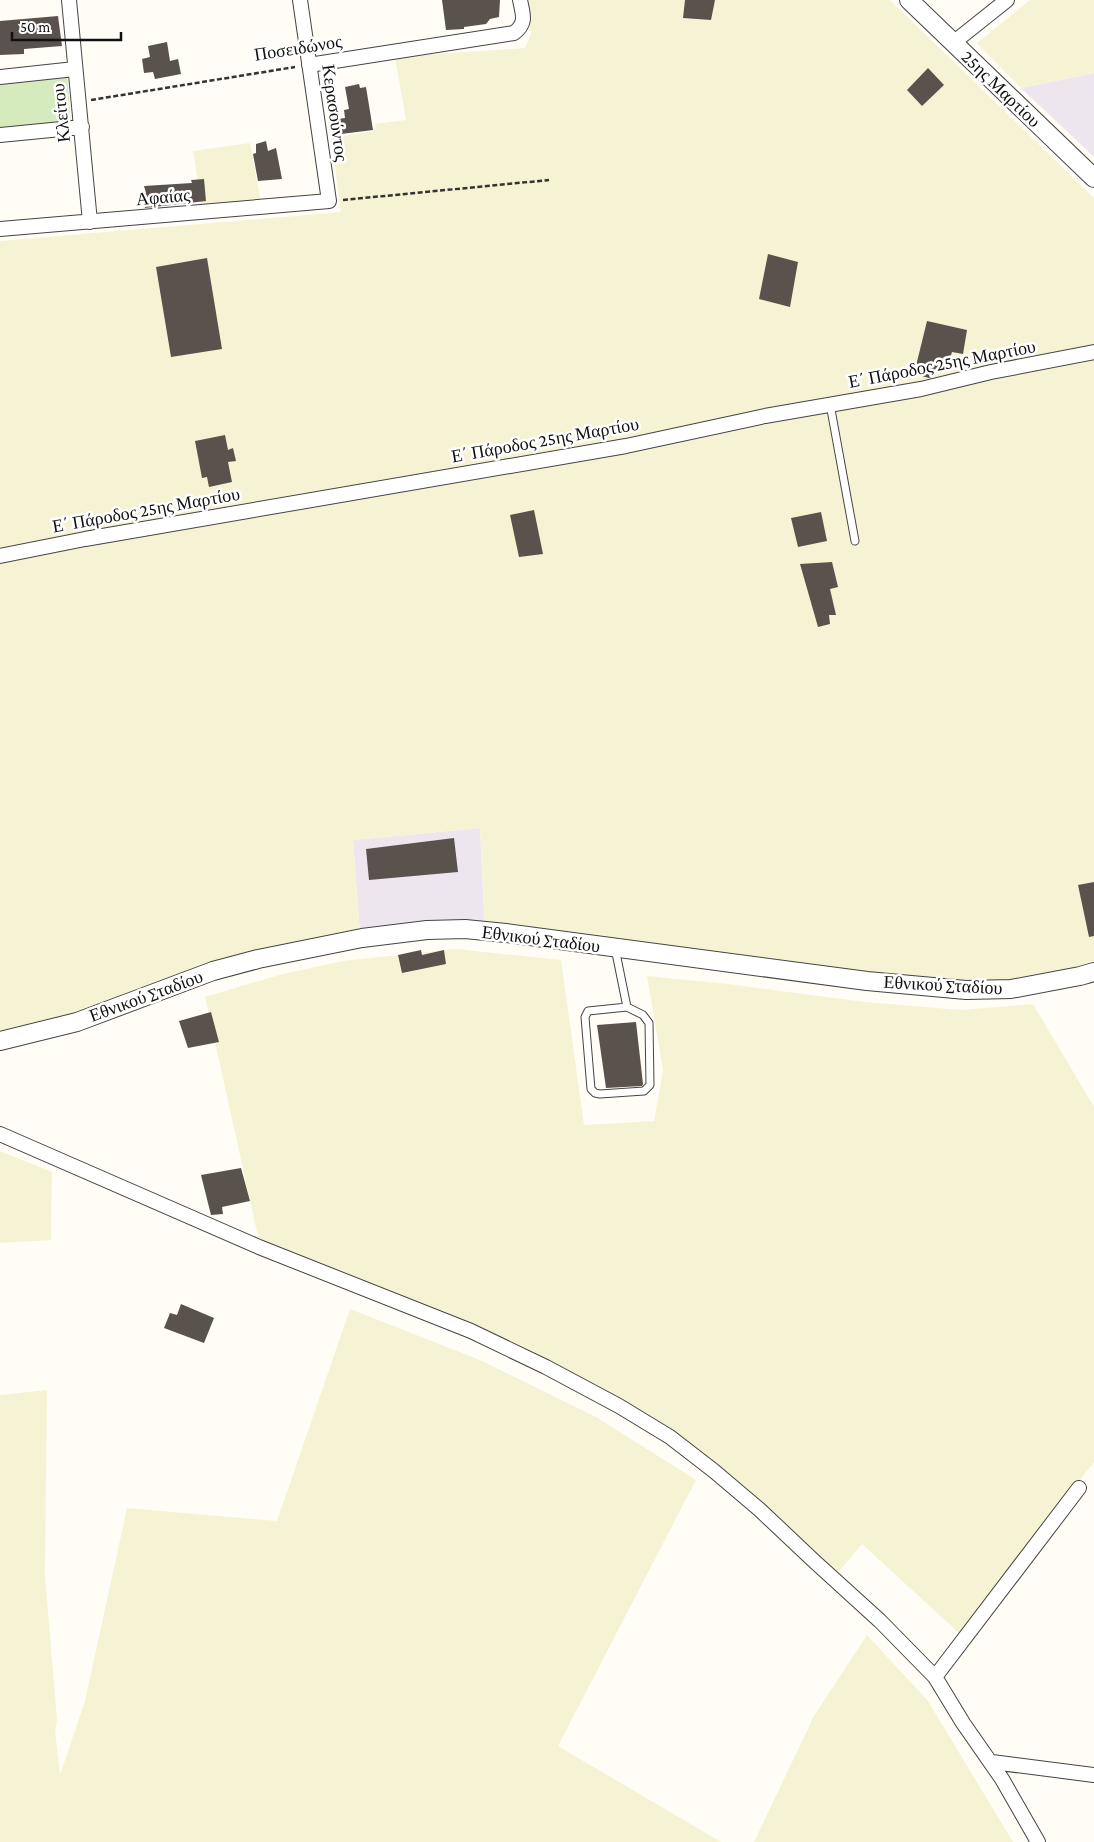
<svg xmlns="http://www.w3.org/2000/svg" width="1094" height="1842" font-family="'Crimson Pro',serif">
<style>
.industrial{fill:#eee6ef}
.farmland{fill:#f6f3d4}
.green{fill:#d5ebbd}
.building{fill:#5a524d}
.lines{fill:none;stroke-linecap:round;stroke-linejoin:round}
.service-casing{stroke:#444;stroke-width:9}
.minor-casing{stroke:#444;stroke-width:16}
.tertiary-casing{stroke:#444;stroke-width:20}
.path{stroke:#333;stroke-width:2.5;stroke-dasharray:5 2.5;stroke-linecap:butt}
.service{stroke:#fff;stroke-width:7}
.minor{stroke:#fff;stroke-width:14}
.tertiary{stroke:#fff;stroke-width:18}
.labels{text-anchor:middle;dominant-baseline:central;stroke-width:5;stroke-linejoin:round;paint-order:stroke}
.street-label{font-size:18px;fill:#111;stroke:#fff}
</style>
<rect width="100%" height="100%" fill="#fffdf5"/>
<path class="industrial" d="M1094 73V157L1021 88Z
M480 828 485 932 360 935 353 840Z"/>
<path class="farmland" d="M526 0H890L1094 198V966L1048 977 949 985 485 932 480 828 353 840 360 935 39 1028 0 1035V241L341 212 331 138 375 131V124L406 120 395 57 525 48 531 34Z
M1030 0H1094V73L1021 88 977 43Z
M250 143 261 202 202 208 193 151Z
M456 949 561 960 584 1125 654 1121 663 1070 647 976 728 984 864 1002 961 1010 1033 1004 1094 1107V1462L960 1634 862 1544 836 1575 717 1464 668 1430 525 1351 259 1241 205 997 279 975 343 961Z
M0 1151 52 1172 51 1240 0 1243Z
M350 1309 480 1360 596 1417 696 1480 558 1746 721 1842H0V1395L47 1390 45 1575 57 1720 55 1730 60 1775 85 1701 127 1508 277 1521Z
M867 1635 928 1701 1013 1842H754L814 1716Z"/>
<path class="green" d="M67 73 71 124 0 130V80Z"/>
<path class="building" d="M442 0H500L499 17 490 19 486 24 464 27V29L446 30Z
M685 0H715L711 20 683 18Z
M58 16 62 46 24 49V54L0 55V21Z
M167 42 170 61 178 59 181 74 155 79 153 72 144 73 142 59 150 57 148 46Z
M928 68 944 85 922 106 907 90Z
M359 84 360 88 366 87 373 130 341 134 338 119 345 118 344 110 349 109 345 87Z
M266 141 268 151 276 148 282 179 258 181 253 154 256 153V144Z
M204 179 206 201 145 208 143 194 146 193 144 186 192 183 191 180Z
M768 254 798 262 790 307 759 299Z
M207 258 222 349 171 357 156 267Z
M927 321 967 330 963 354 952 352 946 371 936 368 933 377 929 378 914 374Z
M225 435 228 450 233 448 236 461 228 462 232 482 209 487 207 477 202 478 195 441Z
M534 510 543 554 519 557 510 515Z
M821 512 827 541 798 547 791 518Z
M832 562 838 587 830 589 836 615H829L830 624 818 627 800 564Z
M454 838 458 872 369 880 366 849Z
M1094 882V936L1089 937 1078 885Z
M421 950 422 955 444 950 446 964 402 973 398 955Z
M211 1012 219 1042 188 1048 179 1021Z
M636 1022 643 1084 642 1086 606 1088 597 1025Z
M241 1168 250 1201 222 1207 223 1214 211 1215 201 1175Z
M181 1304 214 1318 204 1343 164 1328 170 1313 177 1315Z"/>
<g class="lines">
<g class="service-casing">
<path id="service" d="M830 404 855 541
M615 948 627 1007 643 1015 649 1023 650 1085 644 1091 600 1094 595 1093 591 1089 585 1017 588 1011 627 1007"/>
</g>
<g class="minor-casing">
<path id="minor" d="M69 0 90 222
M953 43 1007 0
M309 65 514 33C527 23 523 15 520 0
M0 77 75 69
M0 135 82 127
M0 229 329 201 300 0
M0 556 85 539 626 446 765 416 921 389 991 372 1094 352
M0 1134 259 1247 471 1331 546 1367 619 1406 670 1437 714 1471 760 1510 814 1561 880 1621 935 1677 963 1723 1002 1779 1038 1842
M935 1677 1079 1488
M992 1762 1094 1775"/>
</g>
<g class="tertiary-casing">
<path id="tertiary" d="M909 0 1094 178
M0 1041 77 1022 213 971 258 959 362 938 427 930 465 929 506 933 867 981 966 990 1011 989 1080 976 1094 972"/>
</g>
<path class="path" d="M91 100 295 67
M343 200 549 180"/>
<use href="#service" class="service"/>
<use href="#minor" class="minor"/>
<use href="#tertiary" class="tertiary"/>
</g>
<g class="labels">
<g class="street-label">
<text transform="translate(298 48) rotate(-9)">Ποσειδώνος</text>
<text transform="translate(1001 89) rotate(44)">25ης Μαρτίου</text>
<text transform="translate(61 113) rotate(-96)">Κλείτου</text>
<text transform="translate(335 113) rotate(82)">Κερασούντος</text>
<text transform="translate(163 197) rotate(-5)">Αφαίας</text>
<text transform="translate(942 364) rotate(-11)">Ε΄ Πάροδος 25ης Μαρτίου</text>
<text transform="translate(545 440) rotate(-10)">Ε΄ Πάροδος 25ης Μαρτίου</text>
<text transform="translate(146 510) rotate(-10)">Ε΄ Πάροδος 25ης Μαρτίου</text>
<text transform="translate(541 939) rotate(7)">Εθνικού Σταδίου</text>
<text transform="translate(943 985) rotate(3)">Εθνικού Σταδίου</text>
<text transform="translate(146 996) rotate(-20)">Εθνικού Σταδίου</text>
</g>
</g>
<path d="M12 32v8h109v-8" fill="none" stroke="#111111" stroke-width="2.5"/>
<text x="20" y="32" font-size="15" fill="#111111" stroke="#ffffff" stroke-width="4" paint-order="stroke">50 m</text>
</svg>
